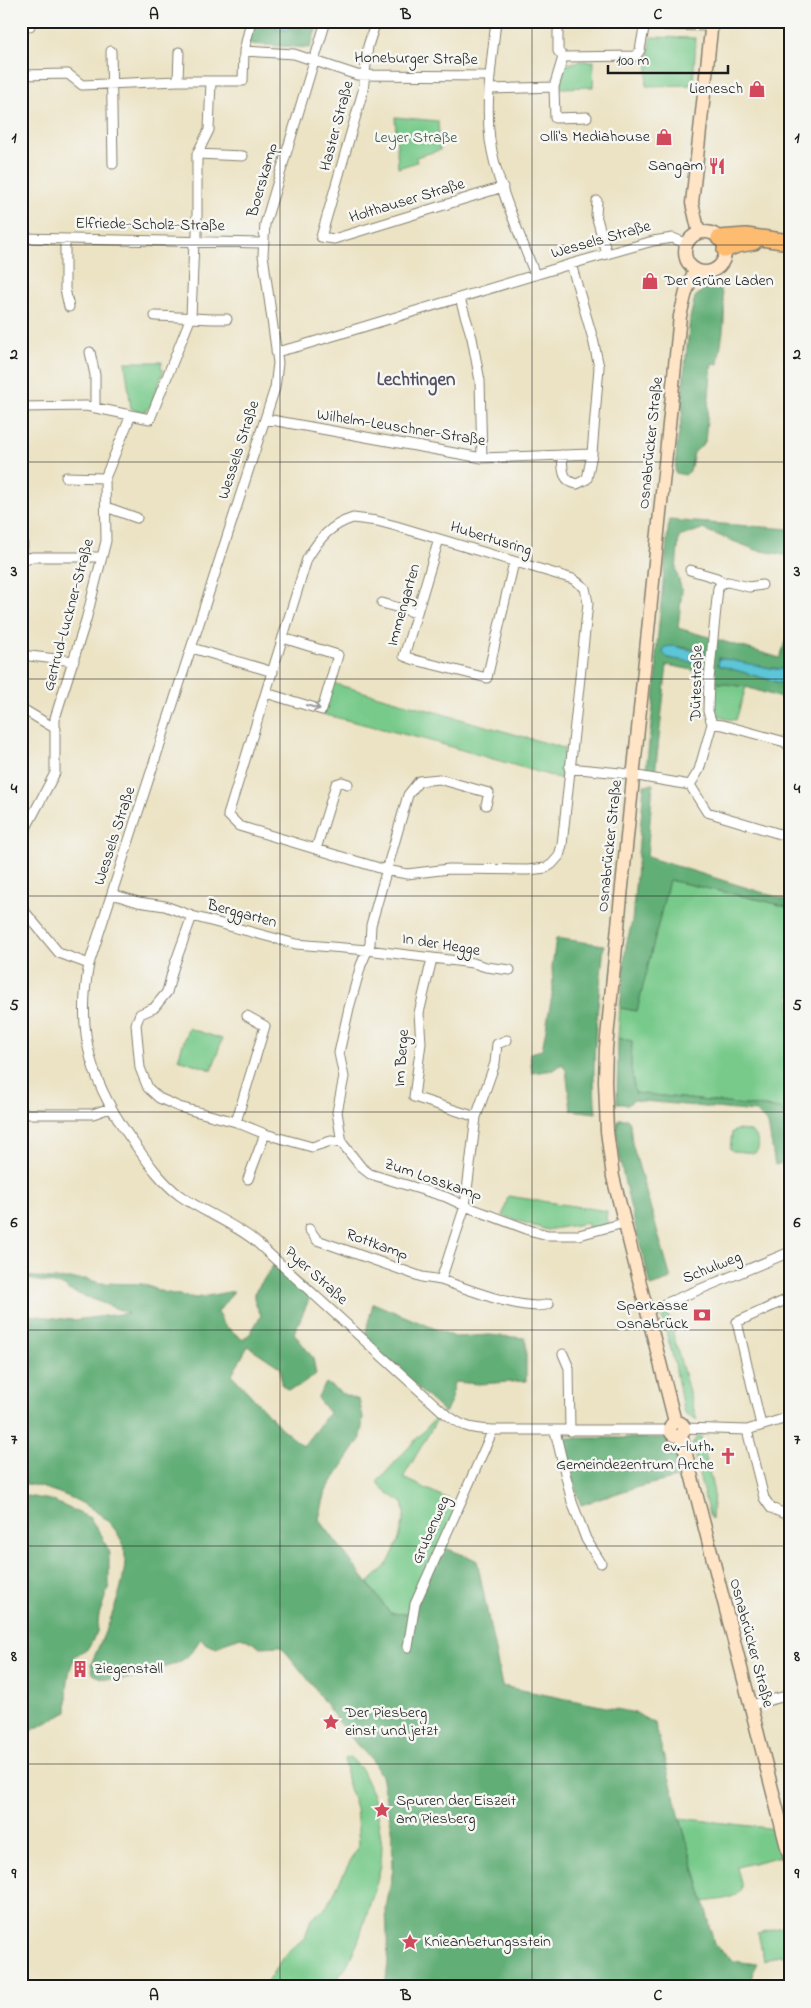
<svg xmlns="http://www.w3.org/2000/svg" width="811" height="2008" font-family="'Indie Flower',sans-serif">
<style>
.green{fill:#78ca8b;stroke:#4a7354}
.forest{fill:#62ae77;stroke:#3f654a;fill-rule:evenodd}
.water{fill:#5cc5d7;stroke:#3c707a}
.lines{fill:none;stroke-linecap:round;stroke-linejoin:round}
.street-casing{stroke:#848070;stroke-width:11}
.secondary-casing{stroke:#848070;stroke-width:15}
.highway-casing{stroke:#848070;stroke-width:18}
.street{stroke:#fff;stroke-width:9}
.secondary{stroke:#ffe4c6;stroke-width:12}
.highway{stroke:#febc70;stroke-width:15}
.oneway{stroke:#999}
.grid{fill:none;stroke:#1c1c1c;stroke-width:1;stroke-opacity:0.55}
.labels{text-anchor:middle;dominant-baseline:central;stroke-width:5;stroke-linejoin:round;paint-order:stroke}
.street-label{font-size:16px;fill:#1c1c1c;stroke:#f6f6f2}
.poi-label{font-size:16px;fill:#1c1c1c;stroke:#f6f6f2;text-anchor:end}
.park-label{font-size:16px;fill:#3c5943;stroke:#f6f6f2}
.quarter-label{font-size:19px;font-weight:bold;fill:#545062;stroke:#f6f6f2}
.neatline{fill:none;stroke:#1c1c1c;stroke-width:2}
.grid-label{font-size:16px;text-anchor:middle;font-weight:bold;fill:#1c1c1c}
</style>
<rect width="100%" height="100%" fill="#f6f6f2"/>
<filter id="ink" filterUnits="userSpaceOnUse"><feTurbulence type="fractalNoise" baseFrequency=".02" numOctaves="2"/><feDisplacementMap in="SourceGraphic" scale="10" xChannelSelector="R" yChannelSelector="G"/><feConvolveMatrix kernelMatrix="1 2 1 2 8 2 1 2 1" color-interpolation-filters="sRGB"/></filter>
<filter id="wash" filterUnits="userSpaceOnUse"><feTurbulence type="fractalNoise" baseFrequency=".0096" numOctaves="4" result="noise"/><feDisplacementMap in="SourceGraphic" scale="20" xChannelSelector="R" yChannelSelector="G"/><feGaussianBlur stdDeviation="1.12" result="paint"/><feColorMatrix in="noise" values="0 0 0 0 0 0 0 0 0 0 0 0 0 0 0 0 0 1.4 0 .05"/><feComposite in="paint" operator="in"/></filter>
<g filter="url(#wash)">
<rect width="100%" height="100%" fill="#ece3c4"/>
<path class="green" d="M651 37 696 38 693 85 646 86Z
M580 61H594L593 87 560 88 564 68 568 64Z
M395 117 438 121 440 150 416 157 417 162 398 168Z
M125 362H162L161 368 164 370 151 406 144 412 131 409Z
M713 682 746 687 736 720C726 719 716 718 712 709Z
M332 683 564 748 562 779 427 740 322 714Z
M668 880 765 901 790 908V1124L786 1125 782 1109 635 1093 631 1067 632 1041 618 1038 620 1008 637 1011Z
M188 1028 222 1039 212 1070 178 1059Z
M736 1130 751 1131C756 1137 763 1146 755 1153L733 1151 730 1149 732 1132Z
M508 1196 607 1211 606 1219 609 1223 589 1229 587 1223 547 1230 503 1216Z
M667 1311 697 1421 686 1414 683 1410 675 1365 661 1313Z
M442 1411 403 1478 459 1504 415 1604 406 1614 390 1613 368 1583C374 1577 383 1570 388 1563 396 1549 408 1518 403 1503L387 1493 377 1482Z
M698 1436H701L714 1493 712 1519 709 1515 692 1445Z
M350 1757 360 1767 373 1795 379 1824 382 1846 381 1865 377 1882 358 1942 345 1969 330 1987H264L283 1957 305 1937 311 1919 327 1906 359 1844 356 1809 348 1785 344 1759Z
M680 1818 777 1829 785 1855 737 1867C738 1874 742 1881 741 1888 738 1900 714 1900 704 1902Z
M790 1925V1955H778L764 1961 758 1933Z"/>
<path class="forest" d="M253 21H275L276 29 287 30 293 26 295 21H319L310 48 248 44Z
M708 286H719C730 308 721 340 718 364L712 363 705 442 694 453 690 471 685 475 675 473 677 444 683 411 681 405 690 318 695 297Z
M669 520 790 529V556L756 550 702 529 679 537 676 570 682 591 678 628 780 658 790 627 788 669C766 669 742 662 719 658L718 665 784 684 790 689V701L746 687 713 682V674L667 665 655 775 646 770 657 672 656 655ZM674 646 693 649 680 660 668 658Z
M653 784 647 857 790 901V908L765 901 669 880 637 1011 620 1008 626 945 632 922 644 785Z
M556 938 604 945C599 1001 590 1058 596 1113L571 1110 566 1070 562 1064 554 1070 532 1073 530 1053 542 1050 553 990 552 967Z
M618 1038 632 1041 631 1067 635 1093 782 1109 790 1141 788 1162 775 1165 768 1124 756 1112 633 1100 628 1105 617 1103Z
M619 1119H627L630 1123 632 1143 671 1279 651 1286C645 1260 608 1137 619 1119Z
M277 1260 312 1293 294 1333 313 1358 316 1374 300 1386 288 1390 281 1384V1368L248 1346 232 1375 281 1428 303 1446 329 1413 317 1398 326 1383 345 1395 359 1400 363 1417 361 1438 326 1491 319 1519 390 1613 406 1614 415 1604 440 1546 477 1560 502 1686 636 1713 655 1724 680 1818 709 1921 714 1944 734 1961 757 1964 751 1982 753 1987H385L388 1963 386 1908 393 1869 392 1828 381 1776 372 1760 358 1746 337 1720 307 1678 284 1650 280 1646 261 1647 241 1637 226 1642 217 1648 206 1644 201 1638C196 1646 191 1654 184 1659 177 1664 169 1666 162 1668 141 1676 114 1686 93 1674L91 1664C104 1634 123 1595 125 1562 128 1514 59 1489 21 1483V1314L73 1320 128 1313 68 1290 65 1286 21 1278V1275L50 1279H87L100 1283 143 1284 163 1292 196 1298 234 1291 218 1312 223 1324 242 1339 250 1334 261 1315 255 1303V1292Z
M373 1303 455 1337 489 1335 526 1338V1381L479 1384 454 1382 451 1402 445 1413 364 1340Z
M563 1438H667L674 1447 681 1477 630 1489 581 1505 570 1472Z
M21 1495 51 1500 90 1518 102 1536 109 1552V1586L99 1615 97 1632 88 1649C64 1655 68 1692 67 1712L21 1736Z"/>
<path class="water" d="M275 21H295L293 26 287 30 276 29Z
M674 646 706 654 703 664 668 658 663 653 664 647Z
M719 658 775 669H788L790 665V689L784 684 718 665Z"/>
</g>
<g filter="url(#ink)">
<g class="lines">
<g class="street-casing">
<path id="street" d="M29 21 30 26
M326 21 265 224 263 255 278 363 275 388 89 964C75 1037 93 1087 136 1146 149 1164 162 1182 179 1195 203 1212 231 1222 254 1240L442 1411C461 1426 468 1429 493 1430H670
M376 21 368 46 363 91 321 237 334 239 503 187
M496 21C492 60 485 101 490 140 497 186 519 231 535 275
M558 31V51L563 57
M111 51 113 164
M244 51 251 21
M21 75 68 74 82 85 178 81H243L244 51 294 54 357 75 490 76
M178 81 179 52
M554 87 555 118 587 117
M490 89 554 87 563 57 636 56 640 50 644 28 649 25 711 26
M197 154 243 156
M597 201 596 215 607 254
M21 238 263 243
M65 239V289L69 307
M197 241V154L209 130 211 81
M460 299 472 338 480 381 482 458
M155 316C180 316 203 320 227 319
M90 352 95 375V407
M276 352 300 346 571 264 653 241 673 238 687 244
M21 407 86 406 150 419 191 317 194 241
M266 419 482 458 592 454
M21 422V407
M21 453 23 556 21 560
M562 455C563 468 561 481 577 484L587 479 592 454 599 367 593 339 571 264
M66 477 105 478
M106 507 137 518
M353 518 377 521 396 526 573 579 585 588 588 603 562 845 559 856 552 864 546 868 528 870 449 869 407 874 386 870 239 826 228 815 307 559C319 539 330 525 353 518Z
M439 539 404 656 415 660 487 678 514 562
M21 562 32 557H102
M690 570 717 578 722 583
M382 603 416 613
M192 648 273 672
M21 655 74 661
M266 693 322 710 338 655 283 638
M21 708 56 729
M712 724 723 725 785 742 790 747
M569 768 620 773 690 785 699 770 712 724 708 711 709 679 718 588 722 583 728 582 749 587 762 585
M690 785 707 812 790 837
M486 805 489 793 439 779 419 781 408 795 371 925 370 944 361 965 349 1008 339 1053 344 1077 337 1112 342 1143 361 1167 370 1174 446 1197 465 1206 532 1231 548 1235H579L624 1223
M21 842 27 826 55 773V718L86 620 106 541 105 478 131 415
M316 849 336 784 342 782 348 784
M112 894 138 902 165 906 192 916 296 944 367 950 473 963 486 967 510 970
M21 907 59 953 89 964
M192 916 173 969 167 992 154 1008 140 1014 136 1024 140 1068 148 1088 159 1098 179 1107 236 1122 265 1134 312 1147 331 1141 342 1143
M432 959 419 1013 421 1043 414 1097 476 1117
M21 1114H93L110 1108
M236 1122 265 1026 247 1016
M248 1179 265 1134
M309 1229 317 1240 422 1277 441 1280 465 1206 476 1117 495 1063 497 1044 507 1040
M441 1280C466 1288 526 1313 549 1304
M646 1310 657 1307 790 1252
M563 1354 569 1368 570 1431
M761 1425 737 1322 790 1298
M684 1428 747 1430 764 1498 771 1508 790 1516
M747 1430 790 1417
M555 1431 572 1502 586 1539 601 1563
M408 1647 415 1604 493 1430
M751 1705 790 1695"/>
</g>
<g class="secondary-casing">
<path id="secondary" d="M685 252a20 20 0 1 1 40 0a20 20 0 1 1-40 0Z
M699 233 692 203 712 21
M670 1429a7 7 0 1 1 14 0a7 7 0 1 1-14 0Z
M675 1422 613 1177 607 1131 605 1081 606 1048 619 916 680 316 686 292 695 269
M681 1435 790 1859"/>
</g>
<g class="highway-casing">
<path id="highway" d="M719 238 746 236 790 242
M725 250 737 245 754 242"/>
</g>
<use href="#street" class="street"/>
<use href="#secondary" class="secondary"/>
<use href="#highway" class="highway"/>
</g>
<defs><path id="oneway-shaft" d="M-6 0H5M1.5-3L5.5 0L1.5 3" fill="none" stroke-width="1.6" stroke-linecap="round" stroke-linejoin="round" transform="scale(1.25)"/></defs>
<use class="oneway" href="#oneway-shaft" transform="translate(313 707) rotate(16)"/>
</g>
<path class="grid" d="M280 21V1987M532 21V1987M21 245H790M21 462H790M21 679H790M21 896H790M21 1112H790M21 1330H790M21 1546H790M21 1764H790"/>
<defs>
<g id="shop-bare" transform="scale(1.35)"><path d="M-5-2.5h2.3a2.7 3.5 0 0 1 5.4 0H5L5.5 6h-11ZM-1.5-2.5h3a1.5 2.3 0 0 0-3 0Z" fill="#d1495b" stroke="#f6f6f2" stroke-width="2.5" paint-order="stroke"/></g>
<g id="restaurant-bare" transform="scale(1.35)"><path d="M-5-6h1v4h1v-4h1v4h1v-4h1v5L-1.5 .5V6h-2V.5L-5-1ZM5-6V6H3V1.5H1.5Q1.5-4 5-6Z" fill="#d1495b" stroke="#f6f6f2" stroke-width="2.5" paint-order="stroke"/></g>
<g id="bank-bare" transform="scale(1.35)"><path d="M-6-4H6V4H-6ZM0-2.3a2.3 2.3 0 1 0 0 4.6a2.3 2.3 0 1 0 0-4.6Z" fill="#d1495b" stroke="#f6f6f2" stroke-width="2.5" paint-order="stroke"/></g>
<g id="church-bare" transform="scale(1.35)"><path d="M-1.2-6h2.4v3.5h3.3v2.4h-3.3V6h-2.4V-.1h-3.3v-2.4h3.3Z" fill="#d1495b" stroke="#f6f6f2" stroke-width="2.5" paint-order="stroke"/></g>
<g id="building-bare" transform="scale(1.35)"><path d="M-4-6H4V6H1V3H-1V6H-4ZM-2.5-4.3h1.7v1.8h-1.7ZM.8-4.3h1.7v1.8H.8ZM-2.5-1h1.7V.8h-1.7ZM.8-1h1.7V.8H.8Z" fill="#d1495b" stroke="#f6f6f2" stroke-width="2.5" paint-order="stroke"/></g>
<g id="sight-bare" transform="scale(1.35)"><path d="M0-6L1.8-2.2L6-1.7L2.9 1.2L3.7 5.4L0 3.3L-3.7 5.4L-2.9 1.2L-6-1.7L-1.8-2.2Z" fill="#d1495b" stroke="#f6f6f2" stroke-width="2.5" paint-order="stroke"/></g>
</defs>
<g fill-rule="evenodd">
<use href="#shop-bare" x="757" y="89"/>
<use href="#shop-bare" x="664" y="137"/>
<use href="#restaurant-bare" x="717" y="166"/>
<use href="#shop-bare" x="650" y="281"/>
<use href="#bank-bare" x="702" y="1315"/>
<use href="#church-bare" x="728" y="1456"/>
<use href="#building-bare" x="80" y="1669"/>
<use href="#sight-bare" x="331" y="1722"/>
<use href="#sight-bare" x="382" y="1810"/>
<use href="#sight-bare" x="410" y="1942"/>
</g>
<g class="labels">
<g class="street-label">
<text transform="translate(416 59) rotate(1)">Honeburger Straße</text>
<text transform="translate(337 126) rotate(-75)">Haster Straße</text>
<text transform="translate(263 180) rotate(-74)">Boerskamp</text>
<text transform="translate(407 201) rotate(-17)">Holthauser Straße</text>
<text transform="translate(150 225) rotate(1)">Elfriede-Scholz-Straße</text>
<text transform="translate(601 240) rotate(-16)">Wessels Straße</text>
<text transform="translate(401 428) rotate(9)">Wilhelm-Leuschner-Straße</text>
<text transform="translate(651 443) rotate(-84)">Osnabrücker Straße</text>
<text transform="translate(239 450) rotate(-72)">Wessels Straße</text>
<text transform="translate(491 539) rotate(17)">Hubertusring</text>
<text transform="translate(404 605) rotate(-74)">Immengarten</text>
<text transform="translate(69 615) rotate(-75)">Gertrud-Luckner-Straße</text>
<text transform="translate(697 683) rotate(-89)">Dütestraße</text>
<text transform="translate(115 836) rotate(-72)">Wessels Straße</text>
<text transform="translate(610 846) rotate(-84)">Osnabrücker Straße</text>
<text transform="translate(242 914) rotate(15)">Berggarten</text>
<text transform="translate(441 945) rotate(9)">In der Hegge</text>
<text transform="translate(402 1058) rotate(-86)">Im Berge</text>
<text transform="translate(433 1180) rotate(19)">Zum Losskamp</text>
<text transform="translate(377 1245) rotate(20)">Rottkamp</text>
<text transform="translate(712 1268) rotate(-22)">Schulweg</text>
<text transform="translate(316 1276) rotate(42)">Pyer Straße</text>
<text transform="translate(431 1530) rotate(-66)">Grubenweg</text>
<text transform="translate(751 1643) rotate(75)">Osnabrücker Straße</text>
</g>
<g class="poi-label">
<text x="743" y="89">Lienesch</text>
<text x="650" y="137">Olli's Mediahouse</text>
<text x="703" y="166">Sangam</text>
<text x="664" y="281" text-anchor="start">Der Grüne Laden</text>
<text x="688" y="1306">Sparkasse<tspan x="688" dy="18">Osnabrück</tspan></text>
<text x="714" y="1447">ev.-luth.<tspan x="714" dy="18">Gemeindezentrum Arche</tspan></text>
<text x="94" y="1669" text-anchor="start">Ziegenstall</text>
<text x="345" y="1713" text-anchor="start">Der Piesberg<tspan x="345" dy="18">einst und jetzt</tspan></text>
<text x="396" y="1801" text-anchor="start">Spuren der Eiszeit<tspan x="396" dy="18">am Piesberg</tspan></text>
<text x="424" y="1942" text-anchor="start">Knieanbetungsstein</text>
</g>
<g class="park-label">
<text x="416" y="138">Leyer Straße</text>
</g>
<g class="quarter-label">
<text x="416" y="380">Lechtingen</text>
</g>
</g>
<rect width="811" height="2008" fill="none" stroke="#f6f6f2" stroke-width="55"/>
<path d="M608 65v8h120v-8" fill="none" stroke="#1c1c1c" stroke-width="2.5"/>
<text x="616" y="65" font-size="15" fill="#1c1c1c" stroke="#f6f6f2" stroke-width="4" paint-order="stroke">100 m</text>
<rect x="28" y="28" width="756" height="1952" class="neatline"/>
<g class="grid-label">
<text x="154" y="19">A</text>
<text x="406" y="19">B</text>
<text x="658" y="19">C</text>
<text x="14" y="142">1</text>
<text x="797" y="142">1</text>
<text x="14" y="359">2</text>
<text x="797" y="359">2</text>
<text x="14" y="576">3</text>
<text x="797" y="576">3</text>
<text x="14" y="793">4</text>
<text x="797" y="793">4</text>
<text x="14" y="1010">5</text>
<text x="797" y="1010">5</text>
<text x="14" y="1227">6</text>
<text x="797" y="1227">6</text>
<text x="14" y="1444">7</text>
<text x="797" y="1444">7</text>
<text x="14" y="1661">8</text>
<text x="797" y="1661">8</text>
<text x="14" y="1878">9</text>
<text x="797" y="1878">9</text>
<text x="154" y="2000">A</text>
<text x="406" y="2000">B</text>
<text x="658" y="2000">C</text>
</g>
</svg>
